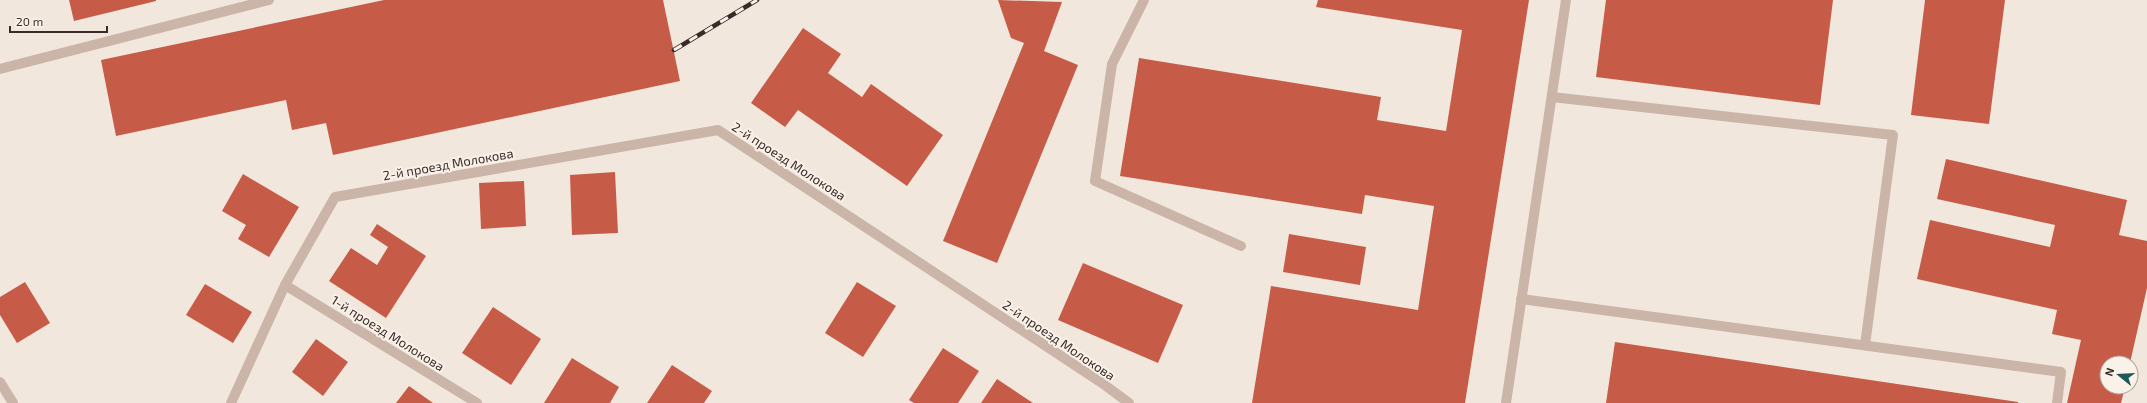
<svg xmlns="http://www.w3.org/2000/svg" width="2147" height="403" font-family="'Exo 2',sans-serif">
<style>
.building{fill:#c65c47}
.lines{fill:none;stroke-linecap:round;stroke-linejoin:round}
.minor{stroke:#cbb5a9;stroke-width:10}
.rail-casing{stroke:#382c29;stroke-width:4.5}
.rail{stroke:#faf1e9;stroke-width:3;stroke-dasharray:9;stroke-linecap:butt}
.labels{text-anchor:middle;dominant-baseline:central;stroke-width:4;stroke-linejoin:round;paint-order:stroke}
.street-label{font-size:13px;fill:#382c29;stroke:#faf1e9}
</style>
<rect width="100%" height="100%" fill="#f2e7dd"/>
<path class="building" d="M69 0H156V1L74 21Z
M384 0H663L680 81 333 155 326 123 292 130 286 100 116 136 101 60Z
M998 0 1062 2 1044 51 1078 65 997 263 943 241 1024 43 1011 38Z
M1318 0H1529L1465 403H1252L1271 286 1418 310 1434 206 1365 195 1362 214 1120 176 1139 58 1381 97 1377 120 1446 131 1462 30 1316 7Z
M1606 0H1833L1820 105 1596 77Z
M1925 0H2005L1989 124 1911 115Z
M803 28 841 54 828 73 862 97 871 84 943 135 907 186 798 110 785 127 751 103Z
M1946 159 2127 200 2119 235 2147 241V288L2130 363H2107V387H2125L2121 403H2067L2081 340 2052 334 2057 310 1917 279 1930 220 2050 247 2055 225 1937 199Z
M615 172 618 233 572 235 570 175Z
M243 174 299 207 269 257 238 239 246 225 222 211Z
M524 181 526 226 481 229 479 183Z
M377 224 426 256 386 318 329 281 351 248 377 265 388 247 370 235Z
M1289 234 1366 247 1360 285 1283 272Z
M1083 263 1183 305 1158 363 1058 320Z
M25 282 50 323 17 343 0 315V297Z
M857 282 896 306 863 357 825 333Z
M205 284 252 312 233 343 186 315Z
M493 307 541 339 511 385 462 353Z
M316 339 348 362 323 396 292 372Z
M1615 342 2018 402V403H1606Z
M943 348 979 371 958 403H914L909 400Z
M572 358 619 387 610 403H544Z
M672 365 712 391 704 403H647Z
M997 379 1033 403H981Z
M409 386 433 403H396Z"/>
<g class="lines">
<path class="minor" d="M1144 0 1112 64 1095 181 1241 246
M0 69 269 0
M1552 97 1893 135 1865 345
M285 285 477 403
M1521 299 2061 372 2057 403
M0 382 13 403
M231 403 285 285 335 197 718 130 1102 383 1129 403
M1506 403 1566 0"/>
<g class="rail-casing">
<path id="rail" d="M674 50 757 0"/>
</g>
<use href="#rail" class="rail"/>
</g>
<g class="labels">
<g class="street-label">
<text transform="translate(789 161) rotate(33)">2-й проезд Молокова</text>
<text transform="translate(448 164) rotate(-10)">2-й проезд Молокова</text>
<text transform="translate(388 333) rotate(32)">1-й проезд Молокова</text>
<text transform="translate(1059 340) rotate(34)">2-й проезд Молокова</text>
</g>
</g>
<g transform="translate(2119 375) rotate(288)"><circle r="19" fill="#faf1e9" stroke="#aca29c"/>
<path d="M0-3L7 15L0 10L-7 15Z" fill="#1e5958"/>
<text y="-6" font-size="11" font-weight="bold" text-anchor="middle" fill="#382c29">N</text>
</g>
<path d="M10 26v6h97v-6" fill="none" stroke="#382c29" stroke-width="2"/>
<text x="16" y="26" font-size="12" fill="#382c29" stroke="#faf1e9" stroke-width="3" paint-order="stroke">20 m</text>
</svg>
